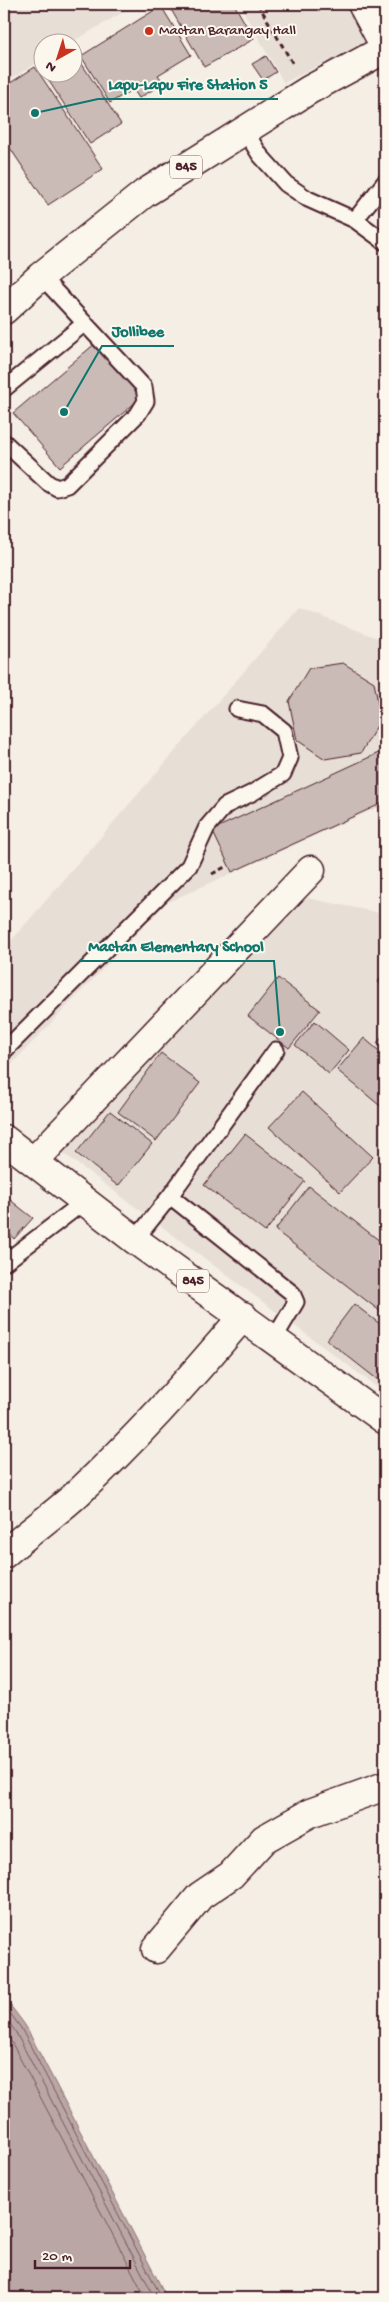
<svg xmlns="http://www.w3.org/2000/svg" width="389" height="2302" font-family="'Gochi Hand',sans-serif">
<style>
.built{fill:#e7dfd6}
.water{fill:#baa7a5;stroke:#8d7174}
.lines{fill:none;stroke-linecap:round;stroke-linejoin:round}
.shore{stroke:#77555c;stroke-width:1}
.building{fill:#cabbb6;stroke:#4a1f2b}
.service-casing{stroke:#4a1f2b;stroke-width:19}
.minor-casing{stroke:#4a1f2b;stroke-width:31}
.primary-casing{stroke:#4a1f2b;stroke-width:31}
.path{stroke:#4a1f2b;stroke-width:3;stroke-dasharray:5 4;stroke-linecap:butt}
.service{stroke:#fbf7ec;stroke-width:15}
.minor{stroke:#fbf7ec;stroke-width:28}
.primary{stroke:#fbf7ec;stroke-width:28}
.poi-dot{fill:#c8321e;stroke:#fbf7ec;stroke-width:2}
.labels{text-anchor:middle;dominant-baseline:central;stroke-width:4;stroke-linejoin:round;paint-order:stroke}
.shield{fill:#fbf7ec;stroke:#7f6065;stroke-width:1}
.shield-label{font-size:14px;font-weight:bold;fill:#4a1f2b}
.poi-label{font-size:15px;fill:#4a1f2b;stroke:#fbf7ec;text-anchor:start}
.leader{fill:none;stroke:#0f766e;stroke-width:2}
.callout-dot{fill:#0f766e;stroke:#fbf7ec;stroke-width:2}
.callout-label{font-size:16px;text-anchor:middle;font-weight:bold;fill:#0f766e;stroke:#fbf7ec;stroke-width:4;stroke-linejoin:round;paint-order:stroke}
</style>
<rect width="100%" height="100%" fill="#f4eee4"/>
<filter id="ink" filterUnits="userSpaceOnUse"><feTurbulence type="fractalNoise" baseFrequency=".02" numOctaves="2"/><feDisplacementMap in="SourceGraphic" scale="10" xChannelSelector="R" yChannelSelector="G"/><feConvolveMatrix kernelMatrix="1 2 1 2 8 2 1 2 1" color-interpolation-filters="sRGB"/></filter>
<g filter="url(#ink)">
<path class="built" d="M4 4H137L72 42H42V60L4 83Z
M239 4H385V32L284 83Z
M299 608 385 641V804L166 903 4 1072V949Z
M307 898 385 914V1393L59 1150Z"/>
<path class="water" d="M4 1997 25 2025 167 2298H4Z"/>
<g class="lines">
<path class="shore" d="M4 2005 21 2028 162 2298
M4 2016 15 2031 155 2298
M4 2028 146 2298"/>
</g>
<path class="building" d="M168 4H234L254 39 204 67Z
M161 6 191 55 158 75 164 83 139 98 133 89 110 103 81 56Z
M266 56 276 72 263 80 252 64Z
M78 58 121 124 90 144 47 78 55 72H72V61Z
M35 67 103 169 48 205 4 139V87Z
M97 342 143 396 60 467 13 413Z
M343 663 374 682 381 719 361 753 325 759 297 740 289 701 309 668Z
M385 750V802L232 872 212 830Z
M385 971V987L378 982Z
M278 978 320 1010 289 1048 248 1016Z
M315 1021 349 1050 329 1074 295 1045Z
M385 1033V1050L377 1043Z
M364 1038 385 1056V1110L337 1070Z
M161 1053 200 1083 156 1141 118 1112Z
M302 1092 373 1157 340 1192 269 1127Z
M110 1111 152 1144 118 1186 76 1153Z
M245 1134 305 1181 265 1232 204 1185Z
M309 1186 385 1245V1315L275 1230Z
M4 1195 33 1218 14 1239 4 1227Z
M354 1304 385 1328V1371L378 1380 327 1340Z"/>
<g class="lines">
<g class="service-casing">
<path id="service" d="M245 131 260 155 286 184 308 199 355 220 385 242
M355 220 385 182
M4 389 85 323
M4 442 48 483 57 488 67 485 138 414 146 401 144 387 41 276
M4 1051 189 866 207 827 225 806 252 793 283 774 290 758 284 731 263 714 237 709
M170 1196 292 1293 296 1302 274 1339
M135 1240 170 1196 276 1050
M4 1263 85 1201"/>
</g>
<g class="minor-casing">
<path id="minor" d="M362 4 385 47
M34 1161 311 870
M4 1554C28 1533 55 1514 78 1493 137 1438 191 1378 243 1316
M156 1949 200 1896 231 1875 264 1839 310 1813 385 1786"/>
</g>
<g class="primary-casing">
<path id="primary" d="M4 310 41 276 145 193 309 90 385 49
M4 1139 135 1240 385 1420"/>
</g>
<path class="path" d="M258 4 293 64
M212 874 225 867"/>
<use href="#service" class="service"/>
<use href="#minor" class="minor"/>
<use href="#primary" class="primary"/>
</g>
</g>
<circle class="poi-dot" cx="149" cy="31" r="5"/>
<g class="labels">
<g class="shield">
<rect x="170" y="155.5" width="32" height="23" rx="4"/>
<rect x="177" y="1269.5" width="32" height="23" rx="4"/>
</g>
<g class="shield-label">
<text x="186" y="167">845</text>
<text x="193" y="1281">845</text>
</g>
<g class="poi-label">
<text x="159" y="31">Mactan Barangay Hall</text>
</g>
</g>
<path class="leader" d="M35 113L98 99H278M64 412L102 346H174M280 1032L274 961H79"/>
<g class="callout-dot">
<circle cx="35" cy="113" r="5"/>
<circle cx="64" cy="412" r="5"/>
<circle cx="280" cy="1032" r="5"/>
</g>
<g class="callout-label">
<text x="188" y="89">Lapu-Lapu Fire Station 5</text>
<text x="138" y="336">Jollibee</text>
<text x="176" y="951">Mactan Elementary School</text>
</g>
<rect width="389" height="2302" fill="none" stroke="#fbf7ec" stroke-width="20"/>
<rect x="10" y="10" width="369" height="2282" fill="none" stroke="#4a1f2b" stroke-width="2" filter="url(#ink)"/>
<g transform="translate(58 58) rotate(219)"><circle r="24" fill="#fbf7ec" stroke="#b4a19f"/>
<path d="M0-4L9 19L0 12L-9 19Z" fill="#c8321e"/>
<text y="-8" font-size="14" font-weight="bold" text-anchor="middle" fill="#4a1f2b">N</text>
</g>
<path d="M35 2260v8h95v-8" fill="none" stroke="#4a1f2b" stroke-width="2.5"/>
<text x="42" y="2260" font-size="15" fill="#4a1f2b" stroke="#fbf7ec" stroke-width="4" paint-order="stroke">20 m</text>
</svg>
